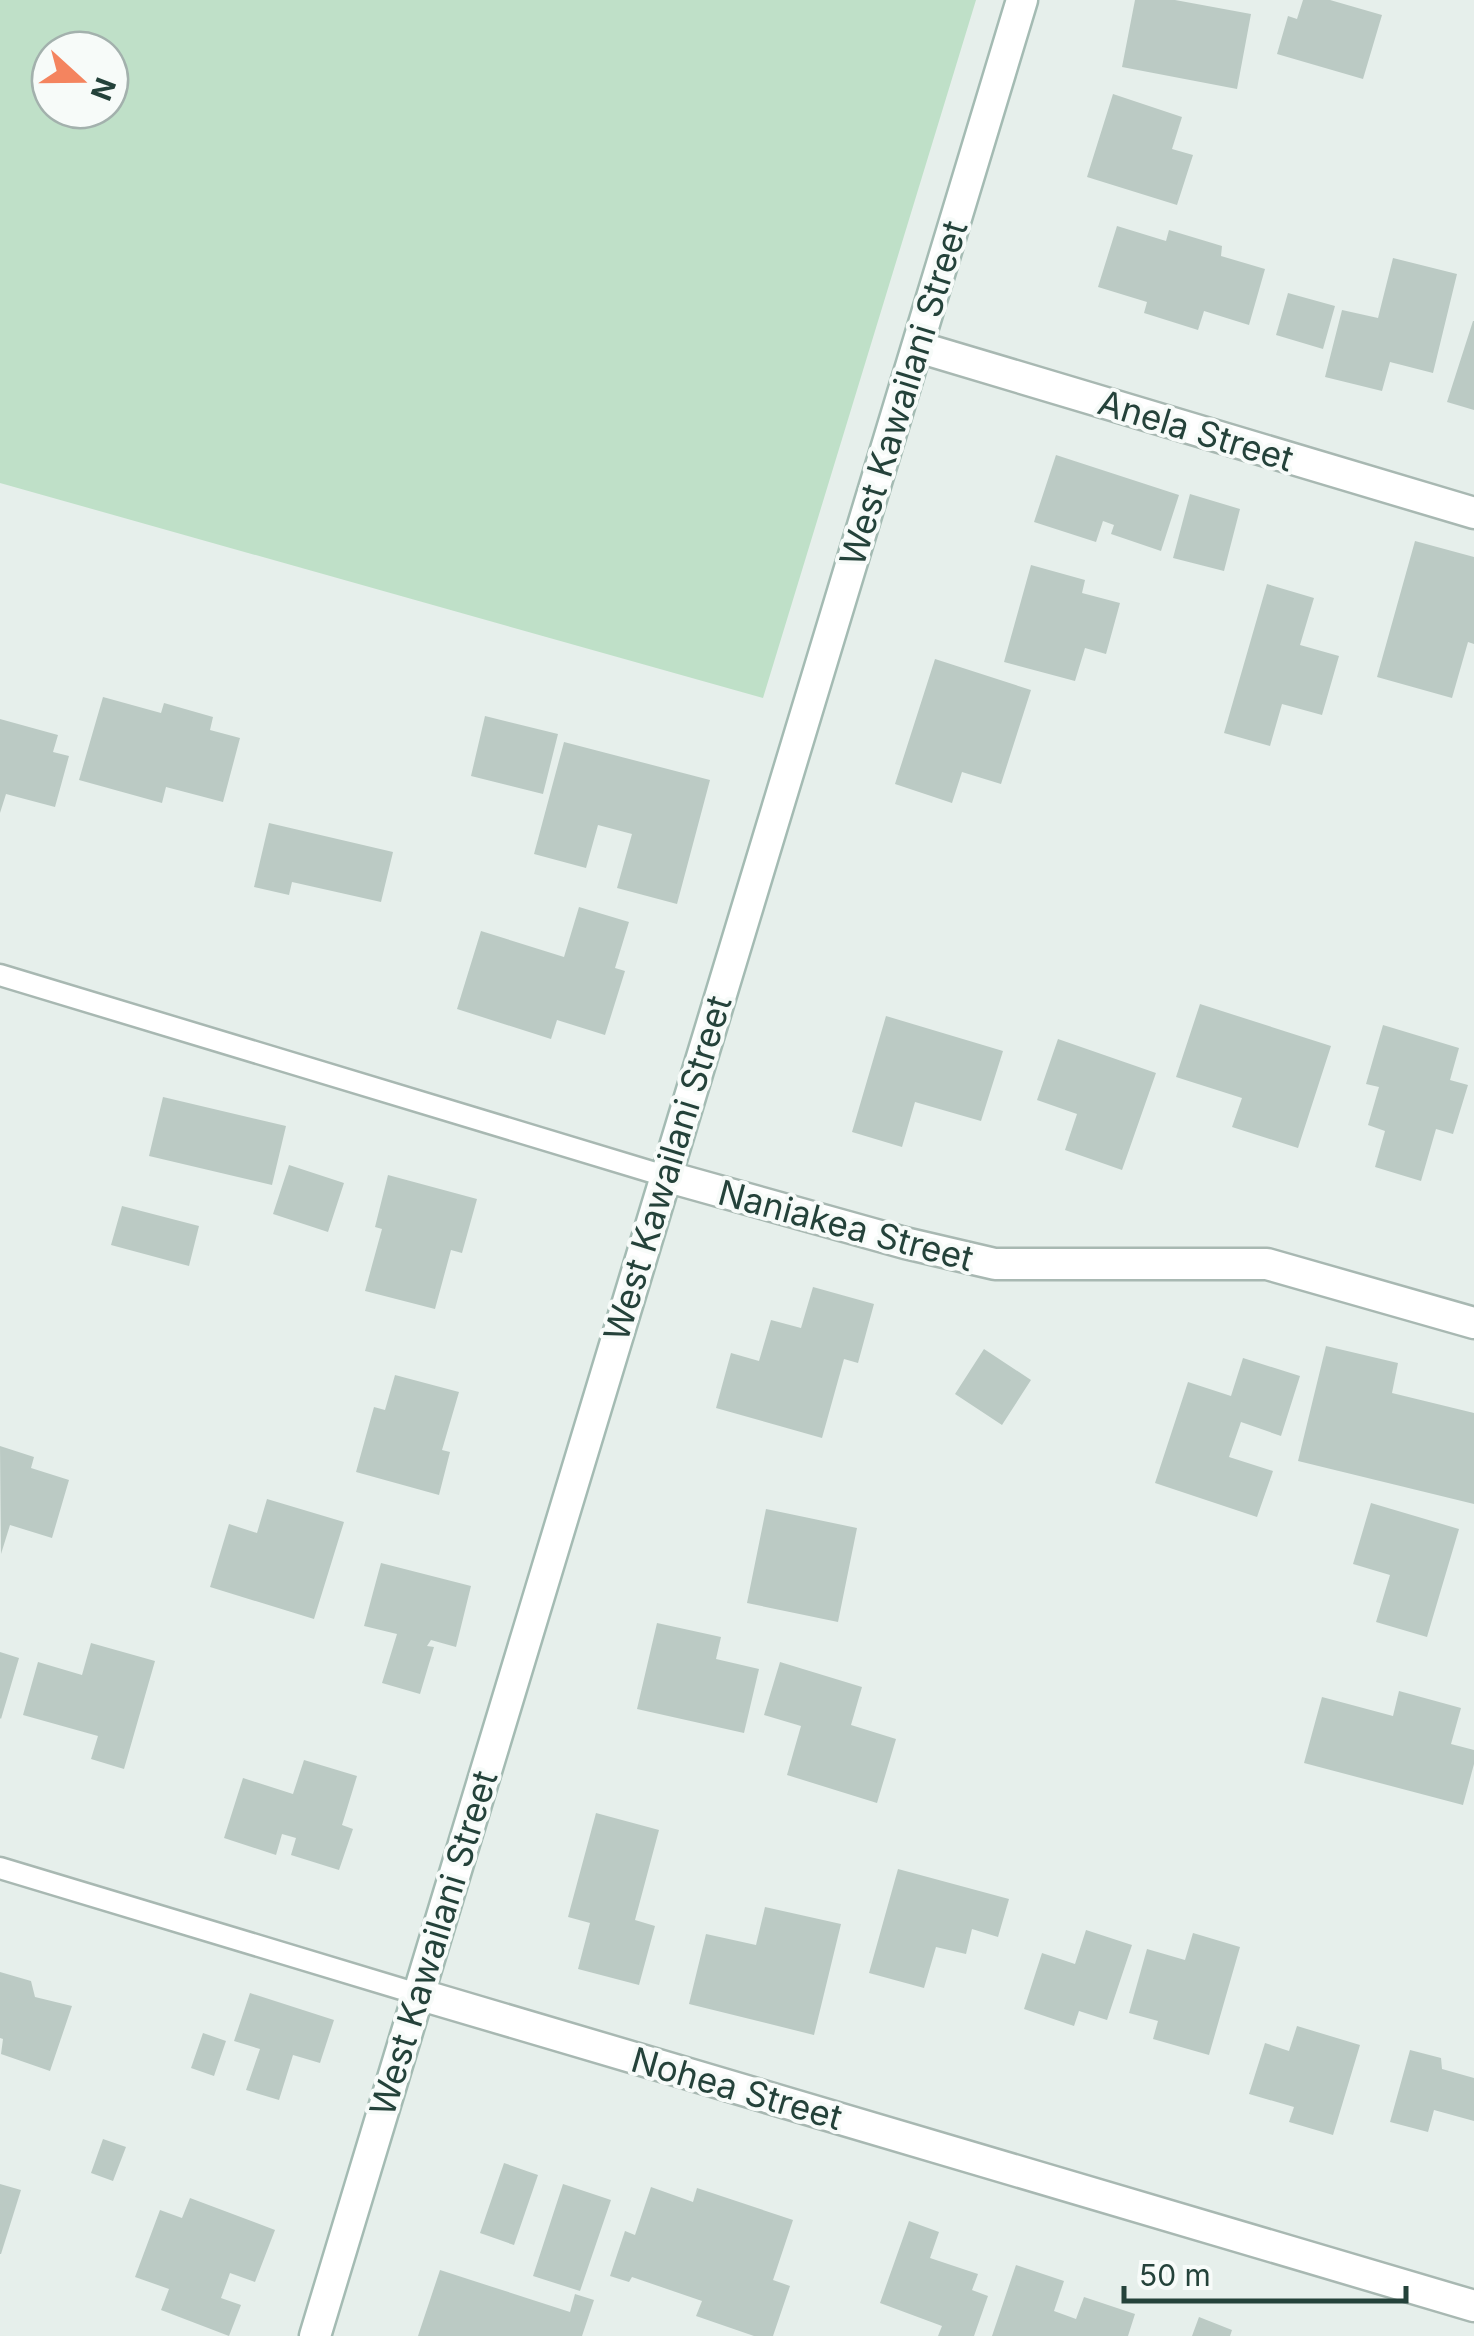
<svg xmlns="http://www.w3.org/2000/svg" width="1474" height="2336" font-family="Inter,sans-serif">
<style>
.green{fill:#bfe0c8;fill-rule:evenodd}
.building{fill:#bbcac4}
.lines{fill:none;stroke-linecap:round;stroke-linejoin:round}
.lane-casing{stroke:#a8b8b2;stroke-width:25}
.street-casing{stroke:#a8b8b2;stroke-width:35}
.secondary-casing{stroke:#a4bbb3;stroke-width:35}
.lane{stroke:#fff;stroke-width:20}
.street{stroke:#fff;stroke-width:30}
.secondary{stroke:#fff;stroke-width:30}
.labels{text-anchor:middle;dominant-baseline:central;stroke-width:8;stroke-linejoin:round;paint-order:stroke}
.street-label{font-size:35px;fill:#24423a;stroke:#f7fbf9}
</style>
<rect width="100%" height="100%" fill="#e6efeb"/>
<path class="green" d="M0 0H976L763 698 0 483ZM50 50H110V110H50Z"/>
<path class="building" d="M1135 0H1175L1251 14 1237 89 1122 67Z
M1303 0H1330L1382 15 1363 79 1277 54 1288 16 1297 19Z
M1113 94 1182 117 1172 149 1193 155 1177 205 1087 177Z
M1117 226 1166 241 1169 230 1222 246 1221 256 1265 269 1249 325 1204 311 1198 330 1144 313 1147 302 1098 287Z
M1393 258 1457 274 1433 373 1390 362 1382 391 1325 377 1342 310 1378 318Z
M1288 293 1335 306 1323 349 1276 335Z
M1473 321H1474V410L1447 402Z
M1056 455 1179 495 1161 551 1111 534 1114 525 1103 521 1096 542 1034 522Z
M1190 494 1240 509 1224 571 1173 558Z
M1415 541 1474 557V644L1468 642 1452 698 1377 677Z
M1031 565 1085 580 1082 593 1120 603 1106 654 1085 648 1075 681 1004 662Z
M1267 584 1314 598 1300 645 1339 656 1322 715 1282 704 1270 746 1224 733Z
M935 659 1031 690 1001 784 962 772 952 803 895 784Z
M103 697 161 713 164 703 213 717 210 730 240 738 223 802 166 787 162 803 79 780Z
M485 716 558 734 543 794 471 776Z
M0 719 58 735 53 752 69 756 55 807 6 794 0 813Z
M564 742 710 780 677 904 617 888 632 834 598 825 586 868 534 854Z
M269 823 393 852 381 902 292 882 289 895 254 887Z
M579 907 629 922 615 968 625 971 605 1035 557 1020 551 1039 457 1009 481 931 564 957Z
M1200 1004 1331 1046 1298 1148 1232 1127 1242 1098 1176 1077Z
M886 1016 1003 1051 981 1121 915 1102 902 1147 852 1132Z
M1383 1025 1459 1048 1450 1080 1468 1085 1453 1134 1436 1129 1421 1181 1375 1167 1385 1131 1368 1125 1379 1087 1366 1084Z
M1058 1039 1156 1073 1122 1170 1065 1150 1077 1114 1037 1100Z
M163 1097 286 1126 272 1185 149 1156Z
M289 1165 344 1183 328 1232 273 1214Z
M388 1175 477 1199 462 1253 451 1250 435 1309 365 1291 382 1229 375 1227Z
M122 1206 199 1226 189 1266 111 1245Z
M813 1287 874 1304 858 1363 844 1359 822 1438 716 1408 731 1353 759 1361 771 1320 801 1328Z
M1326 1346 1398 1363 1392 1393 1474 1413V1504L1298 1461Z
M984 1349 1031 1380 1002 1425 955 1394Z
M1243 1358 1300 1376 1281 1436 1241 1422 1229 1457 1273 1471 1257 1517 1155 1483 1188 1382 1231 1396Z
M395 1375 459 1392 442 1450 450 1452 439 1495 356 1472 374 1407 385 1410Z
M0 1446 34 1457 31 1468 69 1480 52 1538 10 1525 1 1554Z
M267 1499 344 1522 314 1619 210 1587 229 1524 257 1533Z
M1371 1503 1459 1529 1427 1637 1376 1622 1390 1575 1353 1564Z
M766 1509 857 1528 838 1622 747 1603Z
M381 1563 471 1586 456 1647 431 1640 427 1646 434 1647 420 1694 382 1683 397 1634 364 1626Z
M657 1623 721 1637 716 1659 759 1669 744 1733 637 1709Z
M91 1643 155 1661 124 1769 91 1759 98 1736 23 1715 38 1662 82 1675Z
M0 1652 19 1658 1 1719 0 1718Z
M780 1662 862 1687 851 1725 896 1739 877 1803 787 1775 801 1726 764 1715Z
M1399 1691 1461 1708 1451 1744 1474 1750V1764L1463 1805 1304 1763 1322 1697 1393 1716Z
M304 1760 357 1776 342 1825 353 1829 339 1870 291 1855 296 1838 282 1834 276 1855 224 1838 243 1778 293 1794Z
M596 1813 659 1830 635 1920 655 1926 639 1985 578 1969 590 1923 568 1917Z
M898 1869 1009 1899 998 1937 972 1929 966 1954 936 1947 924 1988 869 1973Z
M765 1907 841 1924 814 2035 689 2004 706 1934 756 1945Z
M1086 1930 1132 1945 1107 2020 1079 2011 1074 2026 1024 2009 1042 1953 1075 1964Z
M1193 1933 1240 1947 1209 2055 1153 2039 1158 2021 1129 2013 1147 1949 1185 1960Z
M0 1972 31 1981 35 1997 72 2006 50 2071 1 2054 3 2039 0 2038Z
M250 1993 334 2020 320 2063 293 2055 279 2100 246 2090 260 2049 234 2041Z
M1297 2026 1360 2045 1333 2135 1289 2122 1294 2107 1249 2094 1265 2043 1289 2051Z
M203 2033 226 2041 214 2076 191 2068Z
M1410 2050 1441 2058 1442 2069 1474 2078V2121L1434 2110 1428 2132 1390 2122Z
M103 2139 126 2147 113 2181 91 2173Z
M504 2163 538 2175 514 2245 480 2233Z
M0 2184 21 2190 1 2254H0Z
M563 2184 611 2200 580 2291 533 2276Z
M651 2187 693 2202 697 2188 793 2220 773 2280 790 2286 773 2336H754L696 2316 702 2301 632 2277 629 2282 610 2276 625 2231 635 2235Z
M190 2198 275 2230 255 2282 230 2273 221 2298 241 2305 229 2336 161 2310 169 2289 135 2277 160 2210 182 2218Z
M909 2221 939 2232 930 2258 978 2274 972 2290 988 2296 974 2336H938L942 2326 880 2303Z
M1016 2265 1064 2281 1054 2311 1076 2319 1084 2297 1135 2314 1128 2336H992Z
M440 2270 570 2312 575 2294 594 2300 582 2336H418Z
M1199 2317 1232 2330 1230 2336H1192Z"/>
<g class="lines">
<g class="lane-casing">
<path id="lane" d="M0 975 665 1176
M0 1868 418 1994"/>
</g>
<g class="street-casing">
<path id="street" d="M918 347 1474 513
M665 1176 905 1243 995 1264H1267L1474 1323
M418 1994 1474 2306"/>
</g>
<g class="secondary-casing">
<path id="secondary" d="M315 2336 1022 0"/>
</g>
<use href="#lane" class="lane"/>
<use href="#street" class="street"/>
<use href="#secondary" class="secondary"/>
</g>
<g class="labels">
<g class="street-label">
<text transform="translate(903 393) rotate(-73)">West Kawailani Street</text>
<text transform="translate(1196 430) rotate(17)">Anela Street</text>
<text transform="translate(667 1168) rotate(-73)">West Kawailani Street</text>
<text transform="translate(846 1225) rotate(15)">Naniakea Street</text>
<text transform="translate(433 1943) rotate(-73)">West Kawailani Street</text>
<text transform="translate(737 2088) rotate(16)">Nohea Street</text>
</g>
</g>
<g transform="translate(80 80) rotate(111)"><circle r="48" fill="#f7fbf9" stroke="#a3b1ad" stroke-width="2.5"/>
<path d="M0-8L18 38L0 25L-18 38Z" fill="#f4845f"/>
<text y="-15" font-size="28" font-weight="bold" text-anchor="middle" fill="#24423a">N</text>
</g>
<path d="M1124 2286v15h282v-15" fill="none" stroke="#24423a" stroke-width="5"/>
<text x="1139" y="2286" font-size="30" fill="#24423a" stroke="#f7fbf9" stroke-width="8" paint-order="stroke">50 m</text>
</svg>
